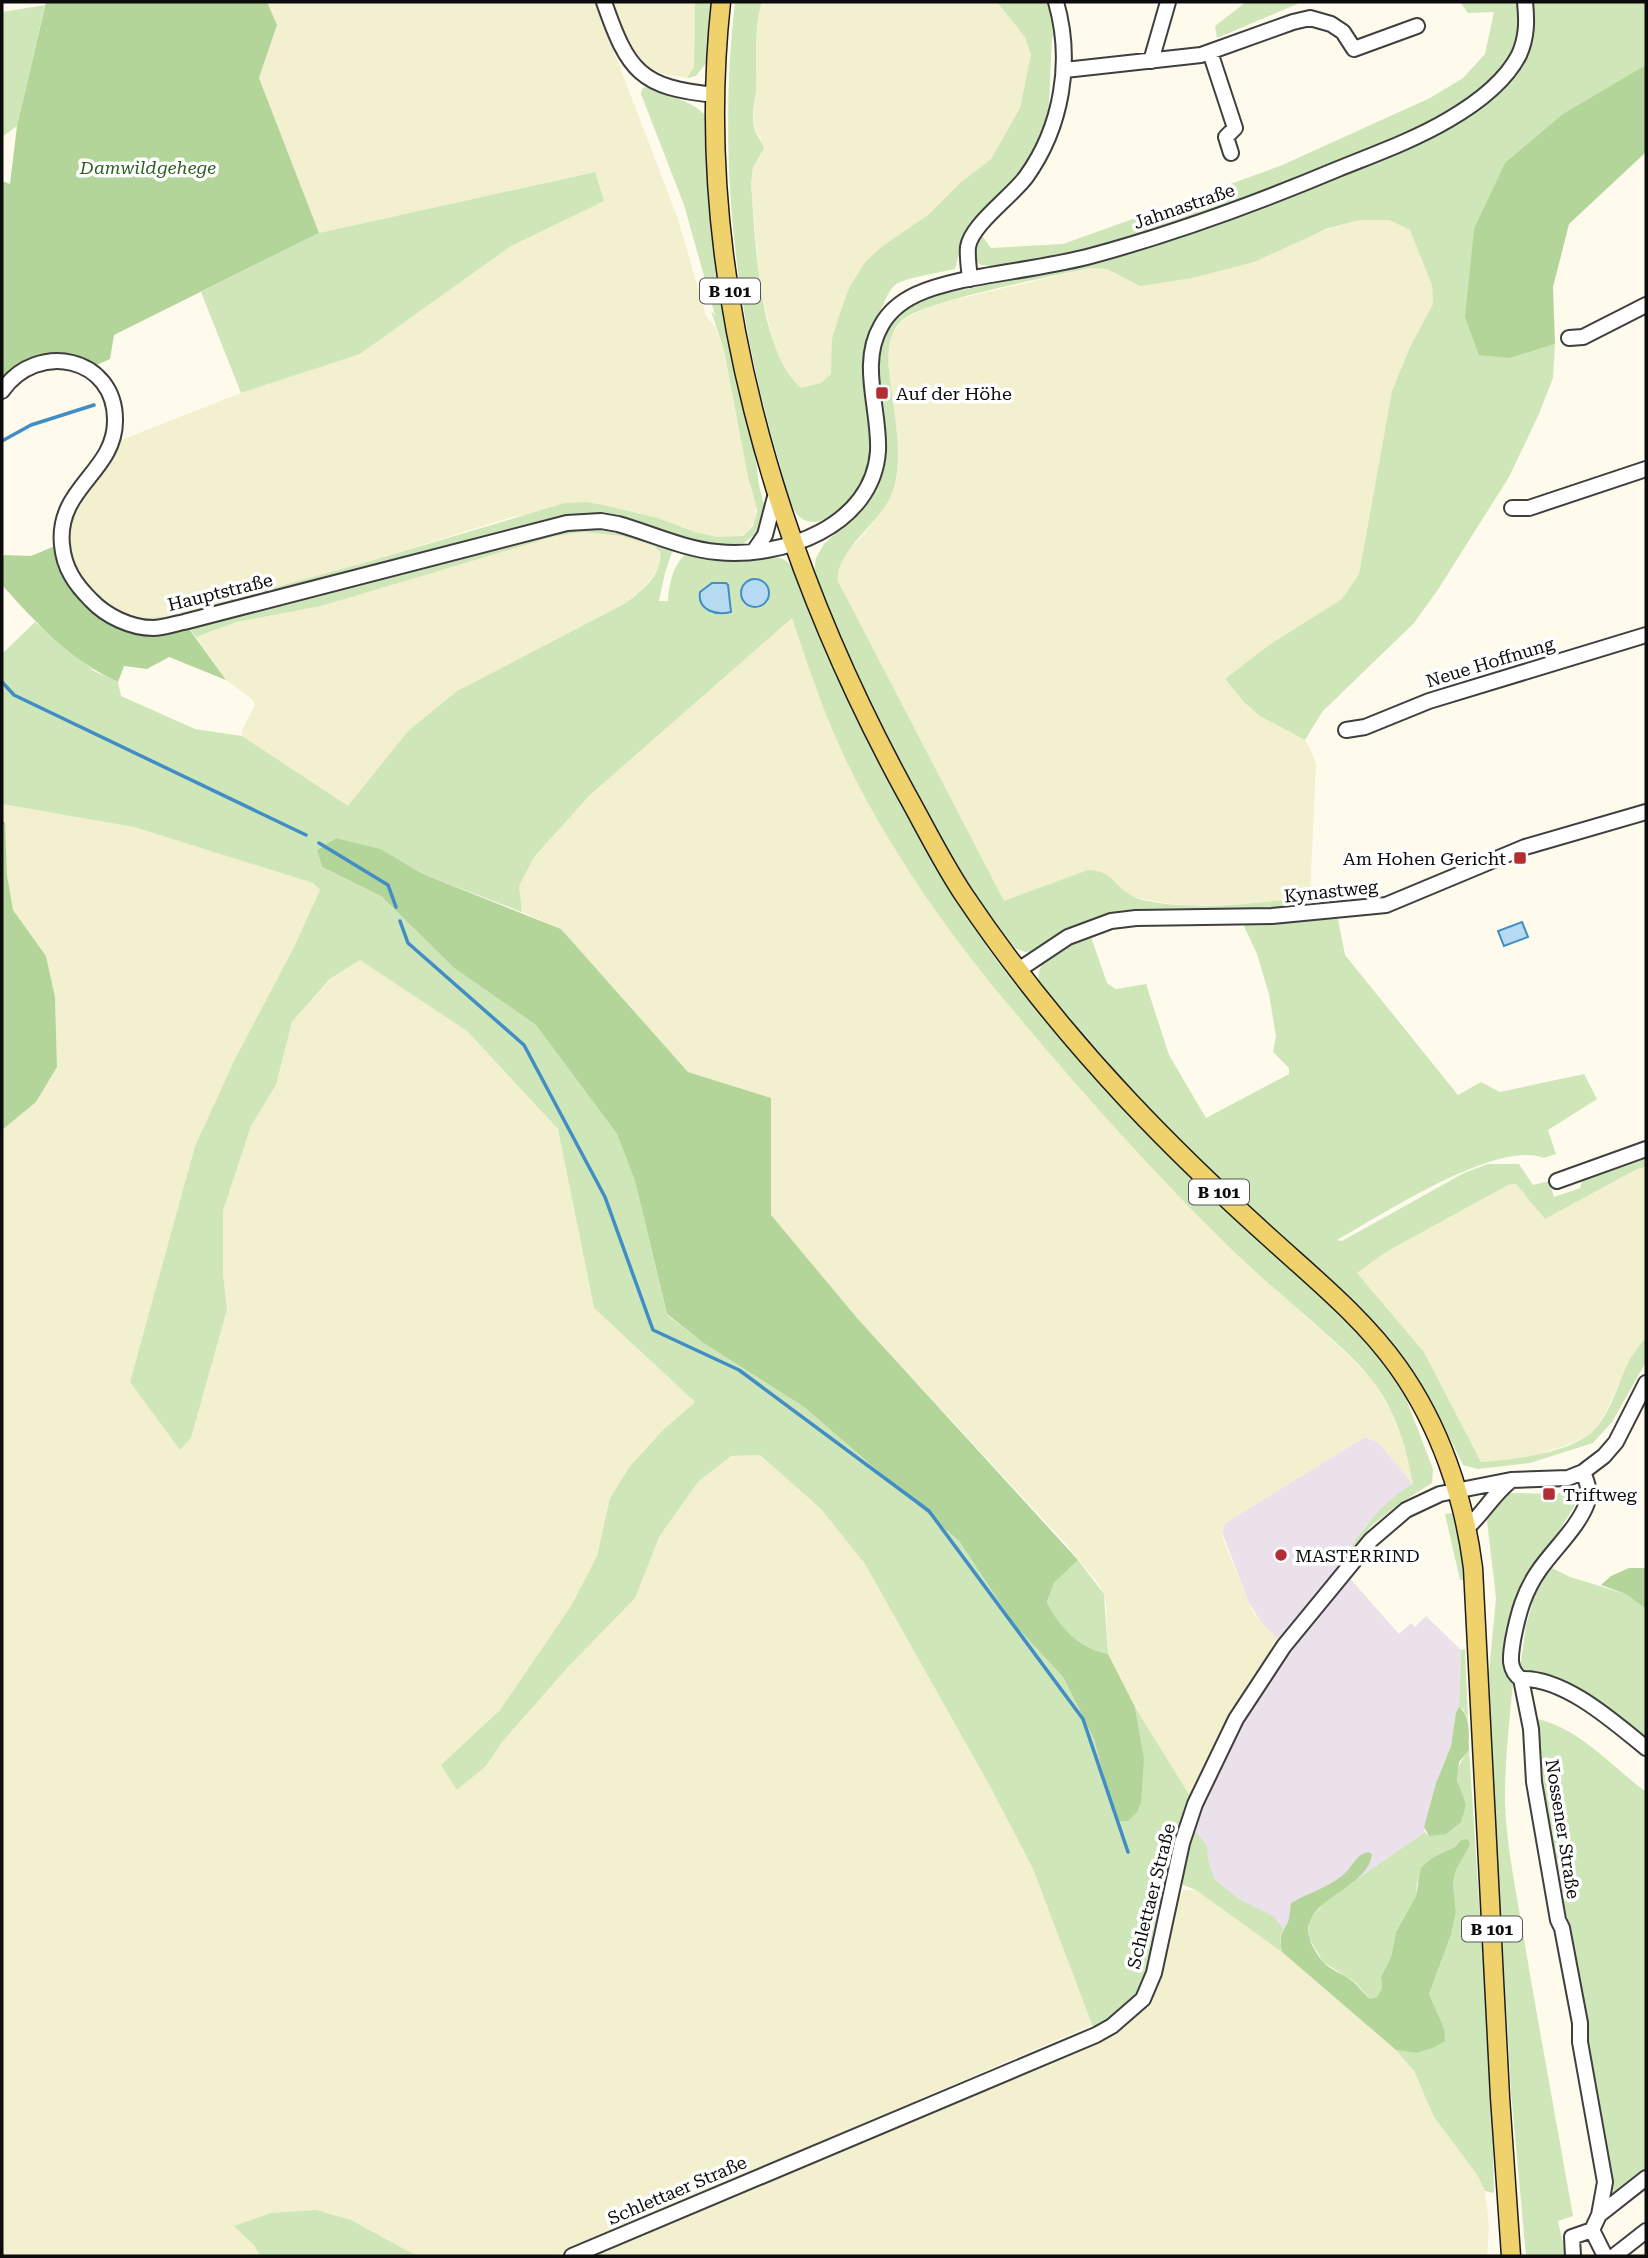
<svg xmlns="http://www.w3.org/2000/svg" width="1648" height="2258" font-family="'Roboto Serif',serif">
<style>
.industrial{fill:#eae1eb}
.farmland{fill:#f2f0cf}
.green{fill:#cfe6b9}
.forest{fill:#b3d59a}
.water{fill:#b5daf2;stroke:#418dc4;stroke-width:2}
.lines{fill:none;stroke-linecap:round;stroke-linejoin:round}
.stream{stroke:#418dc4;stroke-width:3.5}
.minor-casing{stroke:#3f3f3f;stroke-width:18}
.major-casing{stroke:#1d1d1d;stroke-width:21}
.minor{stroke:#fff;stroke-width:14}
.major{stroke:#efd26c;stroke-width:18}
.poi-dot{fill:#b32e32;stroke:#fff;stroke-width:2.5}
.labels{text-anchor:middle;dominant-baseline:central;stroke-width:7;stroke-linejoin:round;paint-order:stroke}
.shield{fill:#fff;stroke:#555;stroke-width:2}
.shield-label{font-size:16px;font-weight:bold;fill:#0c0c0c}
.park-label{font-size:18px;font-style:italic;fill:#2d5f21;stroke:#fff}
.street-label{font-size:18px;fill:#0c0c0c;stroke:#fff}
.poi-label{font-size:18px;fill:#0c0c0c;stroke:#fff;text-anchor:start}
</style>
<rect width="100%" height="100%" fill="#fefbed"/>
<path class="industrial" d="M1365 1437 1378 1442 1413 1484 1394 1497 1366 1525 1342 1560 1346 1574 1399 1634 1411 1623 1415 1627 1426 1616 1461 1650 1459 1707 1456 1712 1451 1746 1436 1783 1424 1827 1425 1832 1269 1941 1196 1890 1174 1881 1264 1627 1249 1603 1222 1532 1225 1523Z"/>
<path class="farmland" d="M267 2H595L678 219 706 316 715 327 724 350 748 477 756 505 755 520 747 533 738 537H717L695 532 658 518 603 505 512 517 367 562 170 616 136 619 96 606 86 595 60 530 111 444 241 393 360 354 511 246 603 201 594 172 319 233 259 78 277 26Z
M610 2H695L694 68 687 78 659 73 641 63 627 44Z
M762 2H997L1025 37 1031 55 1020 108 991 159 960 183 928 215 884 245 832 366 831 374 821 383 801 388 794 381 782 362 773 342 760 285 751 183 753 168 761 155V139L753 127V120L756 90 754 43Z
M1359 220H1389L1410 230 1432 285 1433 304 1410 347 1392 391 1359 574 1342 599 1269 645 1225 679 1245 703 1260 716 1305 740 1312 753 1316 764 1310 897 1244 904 1185 906 1142 899 1124 894 1108 875 1089 870 1004 902 838 581 837 572 845 554 863 535 885 506 898 466 897 434 889 373 888 351 892 335 902 320 922 310 949 301 1090 268 1107 269 1140 286Z
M582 532 622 536 654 546 660 552 659 570 642 589 626 603 457 691 408 731 348 807 242 736V730L255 705 252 699 226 680 196 637 237 622 321 606 473 559 552 537Z
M792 618 808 667 862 791 901 859 937 912 1010 1007 1171 1188 1229 1247 1347 1354 1373 1380 1391 1412 1409 1459 1413 1484 1378 1442 1365 1437 1225 1523 1222 1532 1223 1539 1249 1603 1254 1614 1284 1646 1195 1804 1135 1707 1114 1667 1108 1654 1106 1603 1104 1594 1098 1583 1065 1543 857 1318 770 1215 771 1098 688 1072 561 929 522 912 519 886 534 857 590 795Z
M2 804 134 827 313 883 320 890 294 947 235 1059 195 1146 130 1382 180 1449 191 1438 227 1311 223 1273V1211L251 1126 276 1085 292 1022 331 979 360 960 467 1031 558 1129 594 1308 695 1402 663 1430 630 1466 610 1498 597 1556 571 1606 500 1710 442 1765 457 1790 486 1766 502 1742 568 1667 634 1598 659 1537 698 1482 731 1456 760 1455 821 1509 865 1564 991 1788 1033 1869 1092 2025 555 2256H417L351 2220 235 2226 254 2245 260 2256H2V1130L36 1102 57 1067 55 997 46 956 13 910 7 875Z
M1646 1167V1337L1631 1358 1605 1414 1594 1430 1582 1440 1528 1458 1481 1462 1424 1352 1357 1273 1386 1252 1508 1185 1516 1184 1545 1219 1637 1169Z
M1184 1890H1196L1269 1941 1396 2050 1414 2071 1434 2117 1478 2176 1485 2191 1489 2226 1487 2256H593L1115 2034 1132 2020 1148 2001 1162 1972 1178 1899Z"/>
<path class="green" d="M695 2H713L707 62 696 76 687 78 694 67Z
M735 2H762C753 32 757 60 756 90 755 101 752 112 753 123 754 133 761 139 764 148L753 168 751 183C756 240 757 348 801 388L821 383 831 374 832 339 840 313 850 286 866 261 884 245 928 215 960 183 991 159 1020 108 1031 55 1025 37 997 2H1051L1057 35 1052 37 1048 124 1028 166 971 224 964 235 955 269C940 273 904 277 894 286 888 291 885 302 881 309 875 320 870 330 868 343 866 353 868 364 869 374 871 420 881 476 841 508 834 514 823 522 813 522 788 522 784 480 779 462 735 314 717 156 735 2Z
M1246 2H1302L1217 38 1215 26Z
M1460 2H1519L1521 20 1518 40 1511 56 1486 85 1433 122 1247 199 1166 228 1061 257 992 266 981 265 975 260 973 246 980 233 991 248 1063 244 1280 166 1430 98 1463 78 1485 54 1494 12 1468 13Z
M1530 2H1646V65L1631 75 1510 358 1555 344 1553 378 1538 416 1509 477 1439 588 1414 623 1322 712 1305 740 1260 716 1245 703 1225 679 1269 645 1342 599 1359 574 1392 391 1410 347 1433 304 1432 285 1410 230 1389 220H1359L1326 229 1254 262 1192 278 1140 286 1107 269 1090 268C1055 276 921 301 901 321 884 339 888 365 891 387 895 420 904 460 892 493 881 523 835 550 838 581L1004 901 1088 870C1117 870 1114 893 1143 900 1197 912 1255 903 1310 897L1311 907 1272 910 1110 914 1085 922 1035 951 1025 952 1015 948 979 900 951 855 894 757 850 662 814 571 816 558 824 544 865 506 878 483 886 454 883 416H885L881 384 878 383V352L883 337 895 318 916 304 943 294 1091 263 1315 185 1505 83Z
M45 5 17 126 2 137V12Z
M648 85C667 98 689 98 705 115L707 167 713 241 727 322 752 430 759 485 766 512 758 532 744 543 722 546 677 537 665 573 659 601H668C669 584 673 564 687 553 697 555 707 558 718 559 736 561 772 551 786 561 798 569 802 591 806 604 826 660 856 714 884 766 925 846 966 927 1025 996 1119 1109 1229 1207 1335 1308L1386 1367 1405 1396 1433 1469 1432 1483 1399 1504 1370 1527 1348 1561 1342 1560C1362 1530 1381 1502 1413 1484 1407 1449 1394 1407 1371 1379 1358 1362 1341 1347 1325 1333 1293 1304 1259 1276 1228 1246 1152 1171 1080 1090 1012 1009 944 928 883 841 839 745 821 704 806 661 792 618L590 795 534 857 519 886 522 912 423 874 381 849 336 838 317 850 322 867 381 896 454 968 536 1025 617 1134 635 1181 667 1315 702 1342 804 1407 959 1541 1014 1624 1063 1677 1094 1739 1112 1807 1144 1758 1135 1707 1195 1804 1187 1829 1197 1833 1207 1846 1208 1860 1215 1880 1240 1900 1273 1916 1283 1928 1280 1940 1282 1952 1196 1890 1174 1881 1143 1999 1096 2035 1033 1869 991 1788 865 1564 821 1509 760 1455 731 1456 698 1482 659 1537 635 1598 568 1667 502 1742 486 1766 457 1790 441 1765 500 1710 571 1606 597 1556 610 1498 630 1466 663 1430 695 1402 594 1308 558 1129 467 1031 360 960 330 979 292 1022 276 1085 251 1126 223 1211V1273L227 1310 191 1438 180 1450 130 1382 195 1146 235 1059 294 947 320 890 313 883 134 827 2 804V654L35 622 94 671 118 682 121 696 195 729 242 736 348 806 408 731 457 691 626 603C642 590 663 575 660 552L654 546 622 536 582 532 552 537 321 606 237 622 196 637 184 622 153 628 136 619 170 616 367 562 565 503 586 502 603 505 658 518 695 532 717 537 743 536 753 526 757 512 756 505 748 477 724 350 711 311 715 315 684 205 641 94 642 89Z
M595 172 604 201 511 246 360 354 241 393 201 292 319 233Z
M1338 919 1345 955 1458 1095 1481 1082 1500 1092 1584 1074 1597 1099 1548 1130 1556 1154 1544 1158C1496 1139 1379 1217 1337 1240L1342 1241 1464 1173 1488 1164H1519L1533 1185 1549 1181 1554 1197 1580 1188 1584 1175 1646 1153V1167L1637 1169 1545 1219 1516 1184 1508 1185 1386 1252 1357 1273 1424 1352 1481 1462C1512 1460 1571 1453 1593 1431 1612 1412 1618 1382 1630 1359 1635 1351 1641 1344 1646 1337V1362L1612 1422 1593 1443 1530 1463 1478 1469 1463 1465 1431 1400 1404 1359 1378 1327 1228 1189 1133 1095 1039 983C1033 957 1070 943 1090 934L1107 983 1116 989 1146 984 1169 1055 1206 1118 1289 1074V1068L1273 1052 1276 1036 1269 994 1257 954 1243 924Z
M1571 1487 1578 1494V1500L1550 1546 1521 1585 1512 1609 1503 1658 1504 1670 1513 1683C1509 1722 1505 1761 1505 1800 1506 1843 1515 1885 1522 1927 1538 2023 1556 2120 1573 2216L1558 2221 1566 2256H1526L1511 2092 1494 1792 1489 1672 1496 1598 1487 1521 1499 1499 1508 1493 1557 1494Z
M1452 1513 1460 1538 1466 1580H1460L1445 1514Z
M1078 1560 1104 1594 1108 1654C1080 1649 1059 1627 1047 1602L1054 1583Z
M1552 1568 1570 1577 1626 1594 1646 1609V1748L1634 1738 1523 1671 1520 1667 1526 1626 1537 1587Z
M1465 1649 1468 1719 1463 1709 1459 1708 1461 1650Z
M1529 1718C1574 1722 1611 1766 1646 1792V2178L1599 2215 1601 2198Z
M1469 1750 1492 2096 1494 2193 1485 2191 1478 2176 1434 2117 1414 2071 1396 2050 1415 2053 1444 2028 1429 1994 1451 1935 1456 1912 1453 1883 1456 1870 1470 1845 1461 1840 1455 1847 1444 1853 1417 1883 1416 1896 1396 1932 1391 1957 1381 1977 1382 1988 1377 1997 1370 1999 1355 1982 1323 1962 1309 1938V1920L1326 1901 1425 1832 1429 1836 1466 1805C1455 1783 1453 1769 1469 1750Z
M316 2210 351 2220 417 2256H260L254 2245 234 2226 271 2213Z"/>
<path class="forest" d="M46 2H267L277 25 259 78 319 233 114 335 110 359 92 367C84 363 74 357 66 356 41 354 16 362 2 383V181L10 184 17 126Z
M1646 65V152L1569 224 1553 287 1555 344 1510 358 1479 355 1465 317 1474 229 1505 163 1563 114Z
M62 543 76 585 128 622H184L226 680 169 657 147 669 124 666 118 682C71 661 36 623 2 585V558L4 555 31 556Z
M2 822H5L7 875 13 910 46 956 55 997 57 1067 36 1102 2 1130Z
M336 838 381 849 423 874 561 929 688 1072 771 1098V1215L857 1318 1078 1560 1054 1583 1047 1602C1059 1627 1080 1649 1108 1654L1135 1707 1144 1758 1141 1803 1137 1812 1128 1821H1119L1112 1807 1094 1739 1063 1677 1014 1624 959 1541 804 1407 702 1342 667 1314 635 1181 617 1134 536 1025 454 968 381 896 322 867 317 850Z
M1629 1568H1646V1609L1626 1594 1601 1585 1611 1576Z
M1459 1707C1472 1717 1468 1735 1469 1750L1459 1762 1457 1780 1466 1805 1461 1822 1446 1834 1429 1836 1424 1827 1436 1783 1451 1746 1456 1712Z
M1468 1839 1470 1845 1456 1870 1453 1883 1456 1912 1451 1935 1429 1994 1444 2028 1445 2041 1433 2048 1415 2053 1396 2050 1282 1952C1279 1935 1281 1936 1288 1922 1290 1917 1290 1908 1291 1903 1308 1893 1327 1888 1343 1875 1353 1867 1355 1855 1368 1852L1372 1854C1368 1892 1291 1900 1312 1945 1315 1950 1319 1958 1324 1963 1331 1970 1343 1974 1351 1980 1358 1985 1363 1993 1370 1999L1377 1997 1382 1988 1381 1977 1391 1957 1396 1932 1416 1896 1421 1868 1432 1858 1455 1847 1461 1840Z"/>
<path class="water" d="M741 593a14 14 0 1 1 28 0a14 14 0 1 1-28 0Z
M712 583H726L728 585 731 612C716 616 697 610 700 592Z
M1522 922 1528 937 1504 946 1498 931Z"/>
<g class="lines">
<path class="stream" d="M2 441 31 425 94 405
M2 682 14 695 306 835
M319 843 388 885 396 907
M400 921 408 943 524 1045 605 1197 653 1330 739 1370 929 1511 1083 1719 1128 1852"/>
<g class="minor-casing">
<path id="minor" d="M604 2C628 71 640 88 716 95
M1210 52 1235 128 1226 137 1231 153
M1151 61 1168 2
M1065 70 1201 55 1293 22 1310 18 1331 24 1343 32 1354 49 1417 26
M970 279C969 268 967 257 968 247 971 225 1011 197 1026 177 1062 127 1073 61 1056 2
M1569 338 1583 337 1646 305
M2 391C37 340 116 357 115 421 115 472 56 488 62 545 64 568 75 584 91 600 106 616 131 628 153 628 163 628 174 624 184 622L567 523 601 521 618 524C650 533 684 549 717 552 782 559 873 526 878 451 880 410 859 364 881 326 897 296 932 287 963 280 1004 272 1046 267 1087 257 1173 234 1257 203 1338 169 1375 154 1414 140 1448 120 1474 105 1505 82 1519 55 1527 37 1527 21 1525 2
M1512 508H1529L1646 469
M754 551 765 535 776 493
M1346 730 1365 727 1429 701 1646 635
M1017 971 1068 937 1111 921 1136 918 1272 916 1386 905 1525 847 1646 812
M1557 1181 1646 1149
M1583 1472C1587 1482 1591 1492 1587 1503 1579 1526 1554 1549 1540 1569 1524 1591 1518 1614 1513 1640 1511 1654 1507 1669 1521 1679L1531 1729 1534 1782 1558 1920 1562 1928 1580 2023V2042L1605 2182 1599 2215
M1467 1528C1484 1512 1492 1496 1510 1481
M1521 1679C1564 1677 1614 1722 1646 1748
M572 2256 1096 2035 1112 2026 1143 1999 1154 1973 1182 1843 1195 1804 1236 1719 1284 1646 1371 1540 1406 1510 1440 1494 1511 1480 1568 1478 1583 1472 1604 1456 1616 1442 1646 1383
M1573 2256 1572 2237 1592 2230
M1605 2256 1592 2230 1599 2215 1646 2178
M1614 2256 1646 2231"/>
</g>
<g class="major-casing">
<path id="major" d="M721 2C691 275 776 555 906 793 925 827 942 862 964 895 1013 968 1068 1036 1128 1100 1173 1148 1221 1194 1271 1239 1315 1279 1363 1318 1398 1367 1440 1426 1464 1497 1473 1568L1500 2097 1511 2256"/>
</g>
<use href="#minor" class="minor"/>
<use href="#major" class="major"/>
</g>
<g class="poi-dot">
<rect x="875" y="386" width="14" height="14" rx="3.5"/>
<rect x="1513" y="851" width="14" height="14" rx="3.5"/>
<rect x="1542" y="1487" width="14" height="14" rx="3.5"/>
<circle cx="1281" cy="1555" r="7"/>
</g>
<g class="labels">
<g class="shield">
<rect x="700" y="278.5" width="60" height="25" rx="5"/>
<rect x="1189" y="1179.5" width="60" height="25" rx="5"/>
<rect x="1462" y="1916.5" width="60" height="25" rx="5"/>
</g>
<g class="shield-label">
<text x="730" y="291">B 101</text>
<text x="1219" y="1192">B 101</text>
<text x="1492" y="1929">B 101</text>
</g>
<g class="park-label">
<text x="148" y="167">Damwildgehege</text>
</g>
<g class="street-label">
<text transform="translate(1184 206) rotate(-19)">Jahnastraße</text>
<text transform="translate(220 592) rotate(-14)">Hauptstraße</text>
<text transform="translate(1490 662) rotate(-17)">Neue Hoffnung</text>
<text transform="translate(1331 891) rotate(-6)">Kynastweg</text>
<text transform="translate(1563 1829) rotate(81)">Nossener Straße</text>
<text transform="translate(1151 1896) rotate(-76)">Schlettaer Straße</text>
<text transform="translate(677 2190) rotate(-23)">Schlettaer Straße</text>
</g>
<g class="poi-label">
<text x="896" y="393">Auf der Höhe</text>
<text x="1506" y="858" text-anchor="end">Am Hohen Gericht</text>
<text x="1563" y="1494">Triftweg</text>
<text x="1295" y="1555">MASTERRIND</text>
</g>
</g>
<rect width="1648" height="2258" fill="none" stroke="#0c0c0c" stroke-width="7"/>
</svg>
